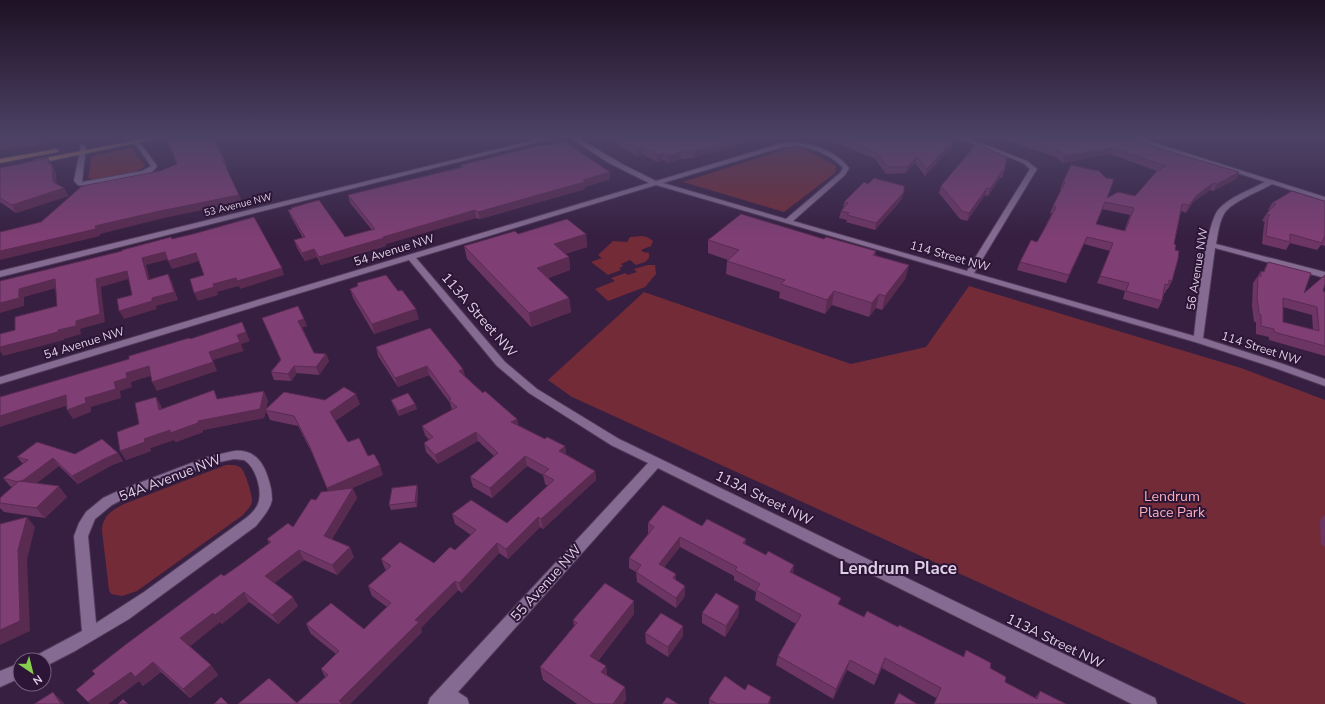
<svg xmlns="http://www.w3.org/2000/svg" width="1325" height="704" font-family="'Nunito Sans',sans-serif">
<style>
.green{fill:#732c37}
.lines{fill:none;stroke-linecap:round;stroke-linejoin:round}
.minor-casing{stroke:#4f3b59;stroke-width:2}
.major-casing{stroke:#4f3b59;stroke-width:2}
.minor{fill:#856b92;fill-rule:evenodd}
.major{fill:#b5855b;fill-rule:evenodd}
.wall{fill:#6d3564;fill-rule:evenodd}
.shaded-wall{fill:#592b51}
.building{fill:#7f3e74;stroke:#592b51;fill-rule:evenodd}
.labels{text-anchor:middle;dominant-baseline:central;stroke-width:4;stroke-linejoin:round;paint-order:stroke}
.far-street-label{font-size:10px;fill:#ded0e6;stroke:#2c1536}
.street-label{font-size:12px;fill:#ded0e6;stroke:#2c1536}
.near-street-label{font-size:14px;fill:#ded0e6;stroke:#2c1536}
.near-park-label{font-size:14px;fill:#fbb0b7;stroke:#2c1536}
.near-quarter-label{font-size:17px;font-weight:bold;fill:#ded0e6;stroke:#2c1536}
</style>
<rect width="100%" height="100%" fill="#361f41"/>
<path class="green" d="M792 147 802 148 836 166 835 173 784 212 683 182Z
M131 148 145 166C137 174 107 177 95 180L88 178 92 156Z
M642 236 647 237 653 241 651 246 641 250 643 252 649 253V258L645 262 636 265 630 260 621 264 623 266 619 268 621 270 608 275 591 262 602 258 598 255 613 241 627 242 630 237Z
M648 265H655L656 274 645 287 608 301 595 289 615 281 611 278 625 273 628 275 637 272 634 269Z
M969 286 1241 368 1325 400V704H1246L572 397 548 380 644 292 851 364 926 347Z
M226 465C231 465 237 464 241 468 245 471 253 497 252 502 251 507 246 511 243 515L137 591 122 596 111 594 109 590 102 531C102 516 112 510 124 504Z"/>
<g class="lines">
<g class="minor-casing">
<path id="minor" d="M131 138H137L157 166C155 170 152 172 148 174 137 179 89 188 78 185L74 181 81 145 86 146 82 182 142 171 151 166Z
M543 138H554L0 277V271Z
M571 138H578L624 165 656 181 782 143C805 140 835 149 849 168L845 175 793 221 967 271 1030 169 1023 163 959 138H968L1027 161 1037 169 974 273 1194 336C1197 311 1205 227 1218 210 1229 197 1250 190 1265 182L1130 138H1139L1325 197V201L1272 184C1259 192 1232 201 1224 214 1219 222 1218 234 1216 244L1325 272V278L1215 248 1203 338 1283 364 1325 379V386L1275 368 1195 342 656 185 416 258 505 362 537 389 619 439 1155 698 1157 704H1132L658 468 458 692 467 698 469 704H428L430 698 648 463 611 445 529 393 497 366 409 260 0 384V377L649 183 607 162ZM794 146C810 146 833 156 843 168L840 173 786 219 663 183 783 147Z
M234 451C255 449 264 463 269 481 271 487 272 493 272 500 270 510 262 518 256 526L129 619 75 651 44 667V660H34L37 655 82 631 74 536 79 523 86 512 103 498 118 491 207 457ZM234 459 244 460C256 467 264 493 257 506 254 511 250 515 246 518L144 592 96 623 88 536 95 519 112 505 127 497 215 463Z
M20 663V678L0 687V671Z"/>
</g>
<g class="major-casing">
<path id="major" d="M148 138H160L35 164 32 162 35 160Z
M56 149 58 150V152L0 163V159Z"/>
</g>
<use href="#minor" class="minor"/>
<use href="#major" class="major"/>
</g>
<path class="wall" d="M609 138H754V140L693 158 681 159 668 163 663 160 657 162 643 154 636 156Z
M826 138H958L957 141 925 176 915 163 906 173 886 174 875 159Z
M1000 138H1127L1167 151 1239 172 1236 179 1213 191 1210 190 1193 202 1186 213 1181 211 1174 244 1175 250 1172 281 1168 289H1167L1165 293H1164L1162 301 1158 309 1123 299 1125 291 1097 283 1110 251 1084 244 1066 283 1017 270 1020 262 1037 242 1052 213H1050L1053 206 1062 189H1060L1063 182 1071 165 1107 198 1135 196 1157 171 1110 154 1063 163 1056 157 1026 147ZM1102 209 1130 215 1124 231 1096 224Z
M977 143 1004 171 1002 178H1000L988 196 985 195 967 221 960 219 939 193 941 186Z
M545 146 610 172V179L585 187V189L480 219 476 218 449 225 386 244V246L321 265 317 257 305 261 297 248 294 240 303 238 291 217 288 210 345 237 372 230 350 203 348 195 461 167V165Z
M48 158 56 173V184L64 188 68 196 16 213 0 202V168Z
M902 199 875 230 846 222 847 220 839 218 841 211 843 209 844 202Z
M1324 201H1325V246L1321 245 1317 250 1290 243 1286 250 1262 244 1264 224 1265 222 1262 221 1266 214 1269 210H1268L1272 203Z
M518 234H586L587 247 565 254 569 257 570 270 548 278 569 298 571 312 531 327 467 259 464 246Z
M824 239 876 251 875 255 909 265 905 279 882 310 876 308 869 317 832 305 825 314 779 298 780 292 726 274 727 261 728 260 708 253V240Z
M1268 262 1304 293 1323 291 1325 292V356L1269 340V337L1256 334V322H1254L1252 306 1253 283 1261 271 1263 272ZM1283 307 1312 315 1313 330 1283 322Z
M357 283 398 291 419 319 374 334 353 298 350 289 358 286Z
M304 319 307 326 302 327 314 353 326 354 329 361 319 375 297 373 291 381 274 380 271 372 280 360Z
M376 347 463 369 465 377 483 393 517 419 518 425 545 439 565 446 566 454 595 471 596 480 543 529 540 527 508 559 499 553 462 593 458 590 421 628 422 632 350 704H238L297 703 325 677 321 669 336 654 311 634 306 624 364 629 387 607 372 596 368 586 387 570 385 569 381 559 434 563 455 550 471 535 455 524 452 514 507 523 548 486 545 484 543 475 527 466 492 498 473 487 470 477 494 456 478 441 438 464 426 452 424 443 429 440 425 435 422 426 452 410 450 403 429 375 398 387 378 356Z
M156 397 161 406 162 409 218 399 268 400 266 409 325 400 360 404 335 421 348 442 368 456 383 475 352 488 357 498 332 539 354 557 337 575 304 560 274 583 298 606 278 624 249 602 222 624 220 622 190 646 211 665 218 675 190 698 161 672 143 686 139 681 108 704H90L76 690 95 674 92 671 241 564 269 543 267 539 293 527 316 500 328 491 313 455 298 426 270 420 266 411 264 418 203 430V432L176 442 174 440 150 448 151 451 126 460 120 451 139 424Z
M391 400 415 404 417 409 399 416 393 405Z
M118 453 123 461 112 465 78 484 59 466 36 483 67 497 45 518 4 512 0 508V498L12 487 10 486 3 478 23 464 17 457 75 454Z
M417 485 418 490 417 507 391 510 389 505Z
M1325 515V546L1321 545 1320 520Z
M648 523 702 526 746 539 745 545 793 574 839 604 864 617 898 627 963 657 966 650 990 668 1005 682 1035 698 1040 691 1066 704 936 698 882 668 874 685 847 670 833 699 776 665 778 656 796 624 755 600 756 592 734 580V576L680 547 664 567 676 580 685 596 676 608 637 582 636 572 629 568V558L648 534Z
M739 606 738 616 725 637 702 623V613Z
M634 614 598 661 606 666 607 675 625 687 626 700 623 704H577L543 680 540 667 574 626 573 620Z
M683 626V636L668 657 646 643 645 633Z
M745 690 770 704H709V699Z"/>
<path class="shaded-wall" d="M35 138H74L0 151V144Z
M740 138H754V140L693 158V152Z
M955 138H958L957 141 925 176 927 169Z
M643 147V154L636 156V149Z
M1112 148 1110 154 1063 163 1065 156Z
M681 152V159L668 163V156Z
M663 153V160L657 162V155Z
M917 157 915 163 906 173 907 167Z
M48 158 56 173 57 189 53 182Z
M223 161H225L228 168H226Z
M1002 171 1000 178 988 196 990 189Z
M610 172V179L585 187V189L480 219 478 212Z
M1239 172 1236 179 1213 191 1217 184Z
M1213 183 1210 190 1193 202 1186 213 1189 205 1197 195Z
M64 188 68 196 16 213 12 205Z
M987 188 985 195 967 221 969 213Z
M904 192 902 199 875 230 876 223Z
M239 195 242 202 164 218 100 234V236L0 260V251L95 226 160 211Z
M475 210 476 218 386 244V246L321 265 319 257 383 237Z
M586 234 587 247 555 257 554 244Z
M1087 237 1084 244 1066 283 1069 275Z
M314 249 317 257 305 261 302 253Z
M165 252 169 259 146 265 152 288 148 280 142 258Z
M196 253 200 261 172 269 168 261Z
M569 257 570 270 538 281 537 268Z
M909 265 905 279 882 310 885 296Z
M282 268 284 275 240 289 239 286 217 292 218 295 198 301 194 293 213 284 236 278Z
M127 271 132 278 101 287 105 322 80 329 81 334 64 339V340L3 356 0 351V347L58 330 76 321 96 279Z
M168 274 172 282 178 300 156 306 157 309 124 319 119 311 152 298Z
M55 279 60 287 24 297V306L0 313V303L19 289Z
M834 291 832 305 825 314 827 300Z
M879 294 876 308 869 317 872 303Z
M569 298 571 312 531 327 529 313Z
M416 309 419 319 374 334 372 324Z
M304 319 307 326 301 328 298 321Z
M242 322 250 341 241 344 244 351 213 360 217 371 157 391 152 382 209 352 237 335Z
M326 354 329 361 319 375 316 367Z
M149 366 154 375 131 382 132 387 120 391 121 398 91 407V412L73 419 67 410 85 398 114 382 126 373Z
M294 366 297 373 291 381 288 374Z
M427 366 429 375 398 387 395 378Z
M463 369 466 379 459 371Z
M264 391 268 400 266 410H265L266 411 264 418 203 430V432L176 442 174 440 150 448 151 451 126 460 120 451 144 439 198 421Z
M356 394 360 404 334 422 330 412Z
M66 395 72 404 0 427V416Z
M156 397 161 406 164 420 159 410Z
M415 404 417 409 399 416 398 411Z
M517 419 518 428 511 422Z
M476 432 478 441 438 464 435 455Z
M565 446 566 455 559 451Z
M118 453 123 461 112 465 78 484 72 476 106 458Z
M525 456 527 466 492 498 490 488Z
M53 458 59 466 27 491 20 483Z
M380 465 383 475 331 497 327 488Z
M595 471 596 480 543 529 541 519Z
M417 485 418 490 417 507 415 502Z
M59 486 67 497 45 518 36 508Z
M353 488 357 498 328 545 324 536Z
M27 517 35 527 27 560 30 631 0 645V630L18 550Z
M538 517 540 527 508 559 506 549Z
M680 537V547L659 574V564Z
M746 539 745 549 743 543Z
M497 543 499 553 462 593 459 583Z
M350 547 354 557 337 575 332 565Z
M299 550 304 560 271 586 265 576Z
M794 565 793 575 790 572Z
M676 574V585L673 578Z
M455 581 458 590 421 628 422 632 350 704H341L339 701 415 620Z
M685 586V596L676 608V598Z
M244 592 249 602 222 624 215 615Z
M293 597 298 606 278 624 272 615Z
M634 601V614L591 669 590 656Z
M739 606 738 616 725 637 726 626Z
M213 613 220 622 188 648 180 638Z
M683 626V636L668 657V647Z
M885 658 882 668 874 685 878 675Z
M850 660 847 670 833 699 836 689Z
M153 662 161 672 143 686 139 681 108 704H90L88 702 131 672Z
M211 665 218 675 190 698 183 689Z
M606 666 607 679 601 672Z
M625 687 626 700 623 704H613Z
M53 692 65 704H61Z
M771 697 770 704H768Z"/>
<path class="building" d="M0 138H35L0 144Z
M175 138H213L225 161H223L239 195 160 211 95 226 96 229 0 251V232L41 222 82 186 160 171 177 164 168 140 175 139Z
M619 138H740L693 152H681L668 156 663 153 657 155 643 147 636 149Z
M842 138H955L927 169 917 157 907 167H888L876 153Z
M1019 138H1127L1167 151 1239 172 1217 184 1213 183 1197 195 1189 205 1182 204 1174 244 1176 245 1175 250 1179 251 1178 259 1172 281 1169 280V285L1165 284 1162 301 1126 291 1129 283 1100 276 1113 243 1087 237 1069 275 1020 262 1031 240 1037 242 1045 228 1056 207 1053 206 1065 182H1063L1071 165 1099 171 1106 178 1114 179 1107 198 1118 192 1135 196 1157 171 1166 166 1112 148 1065 156 1059 150ZM1105 202 1134 208 1125 231 1096 224Z
M563 141 610 172 590 178 583 180 585 182 570 186 478 212 475 210 448 218 383 237 384 238 319 257 314 249 302 253 294 240 305 237 288 210 292 209 291 208 319 200 345 237 375 229 348 195 463 167 461 165 543 145 545 146Z
M977 143 1007 158 1004 171H1002L990 189 987 188 969 213 962 211 941 186Z
M48 158 49 164H51L52 166 53 182 64 188 12 205 0 198V168Z
M874 178 904 186V192L876 223 847 215 849 213 841 211 848 203 844 202 864 182 868 184Z
M1292 191 1324 201H1325V237H1324L1322 243 1290 234V242L1266 236 1268 217 1270 215 1266 214 1276 204 1272 203Z
M741 214 824 239 826 237 876 251 873 255 909 265 885 296 879 294 872 303 834 291 827 300 781 284 785 280 727 261 739 250 708 240Z
M254 217 282 268 237 281 236 278 213 284 214 287 194 293 190 279 204 275 196 253 168 261 165 252 142 258 148 280 168 274 174 292 152 298V301L119 311 117 299 132 295 127 271 96 279 100 314 76 321V326L58 330V332L0 347V334L15 330V317L57 306 55 279 19 289V298L0 303V281L122 251V250L171 237 172 239 193 234Z
M567 219 586 234 554 244 569 257 537 268 569 298 529 313 464 246 515 231 518 234Z
M1268 262 1311 273 1304 293 1325 275V284L1323 291 1325 292V346L1274 332V329L1261 326V315L1259 314 1257 298 1258 276H1261V271L1264 272ZM1283 298 1317 307 1319 331 1283 322Z
M386 275 398 291 402 290 416 309 372 324 350 289 358 286 357 283Z
M298 306 304 319 298 321 314 353 326 354 316 367 294 366 288 374 271 372 281 360 262 318Z
M242 322 246 332 237 335 240 342 209 352 213 362 152 382 149 366 126 373 127 378 114 382 116 389 85 398 86 403 67 410 66 395 0 416V397L129 359V356L189 338 190 339Z
M430 328 463 369 459 371 483 393 485 391 517 419 511 422 545 439 547 437 565 446 559 451 595 471 541 519 538 517 506 549 497 543 459 583 455 581 415 620 419 622 339 701 343 704H238L269 678 297 703 328 675 321 669 339 651 306 624 331 603 364 629 391 603 368 586 391 566 381 559 400 542 434 563 450 547 455 550 476 530 452 514 471 500 507 523 554 480 543 474 549 469 525 456 490 488 470 477 498 453 476 432 435 455 424 443 433 437 422 426 457 407 449 400 451 399 427 366 395 378 376 347Z
M344 387 356 394 330 412 348 442 359 438 368 456 374 454 380 465 327 488 309 445 294 416 265 410 284 392 325 400Z
M214 390 217 399 264 391 260 409 198 421V423L170 433V430L144 439 145 442 120 451 117 432 139 424 135 403 156 397 159 410Z
M408 393 415 404 398 411 391 400Z
M102 439 118 453 106 458 72 476 53 458 22 481H19L18 482 3 478 28 460 17 457 37 442 75 454Z
M19 481 59 486 36 508 0 503V498Z
M417 485 415 502 389 505 392 488Z
M353 488 324 536 350 547 332 565 299 550 265 576 293 597 272 615 244 592 215 615 213 613 180 638 211 665 183 689 153 662 135 677 131 672 88 702 76 690 95 674 92 671 125 645 221 574 224 576 241 564 271 542 267 539 288 523 293 527 311 499 316 500 321 492Z
M663 505 702 526 707 519 746 539 743 543 766 555 768 551 794 565 790 572 841 598 838 604 864 617 867 611 898 627 899 625 964 657 966 650 991 663 990 668 1006 677 1005 682 1037 699 1040 691 1066 704H934L941 688 885 658 878 675 850 660 836 689 778 656 801 615 756 590 760 584 735 570 737 567 680 537 659 564 676 574 673 578 685 586 676 598 636 572 641 565 629 558 654 527 648 523Z
M27 517 18 550 20 621 0 630V524Z
M605 583 634 601 590 656 606 666 601 672 625 687 613 704H594L540 667 577 623 573 620Z
M716 593 739 606 726 626 702 613Z
M661 613 683 626 668 647 645 633Z
M725 676 745 690 748 684 771 697 768 704H717L709 699Z
M53 692 61 704H34Z
M899 693 917 704H894Z
M221 697 228 704H214Z
M667 697 678 704H662Z
M123 699 128 704H118Z"/>
<linearGradient id="sky" x2="0" y2="1"><stop stop-color="#1e1124"/><stop offset="0.58" stop-color="#4c4265"/><stop offset="1" stop-color="#4c4265" stop-opacity="0"/></linearGradient>
<rect width="1325" height="237" fill="url(#sky)"/>
<g class="labels">
<g class="far-street-label">
<text transform="translate(238 205) rotate(-14)">53 Avenue NW</text>
</g>
<g class="street-label">
<text transform="translate(394 250) rotate(-17)">54 Avenue NW</text>
<text transform="translate(950 256) rotate(16)">114 Street NW</text>
<text transform="translate(1197 269) rotate(-81)">56 Avenue NW</text>
<text transform="translate(84 343) rotate(-17)">54 Avenue NW</text>
<text transform="translate(1261 348) rotate(18)">114 Street NW</text>
</g>
<g class="near-street-label">
<text transform="translate(479 315) rotate(49)">113A Street NW</text>
<text transform="translate(170 478) rotate(-21)">54A Avenue NW</text>
<text transform="translate(764 498) rotate(26)">113A Street NW</text>
<text transform="translate(546 583) rotate(-48)">55 Avenue NW</text>
<text transform="translate(1055 641) rotate(26)">113A Street NW</text>
</g>
<g class="near-park-label">
<text x="1172" y="496">Lendrum<tspan x="1172" dy="16">Place Park</tspan></text>
</g>
<g class="near-quarter-label">
<text x="898" y="568">Lendrum Place</text>
</g>
</g>
<g transform="translate(32 672) rotate(145)"><circle r="19" fill="#2c1536" stroke="#73607c"/>
<path d="M0-3L7 15L0 10L-7 15Z" fill="#86cf4c"/>
<text y="-6" font-size="11" font-weight="bold" text-anchor="middle" fill="#ded0e6">N</text>
</g>
</svg>
